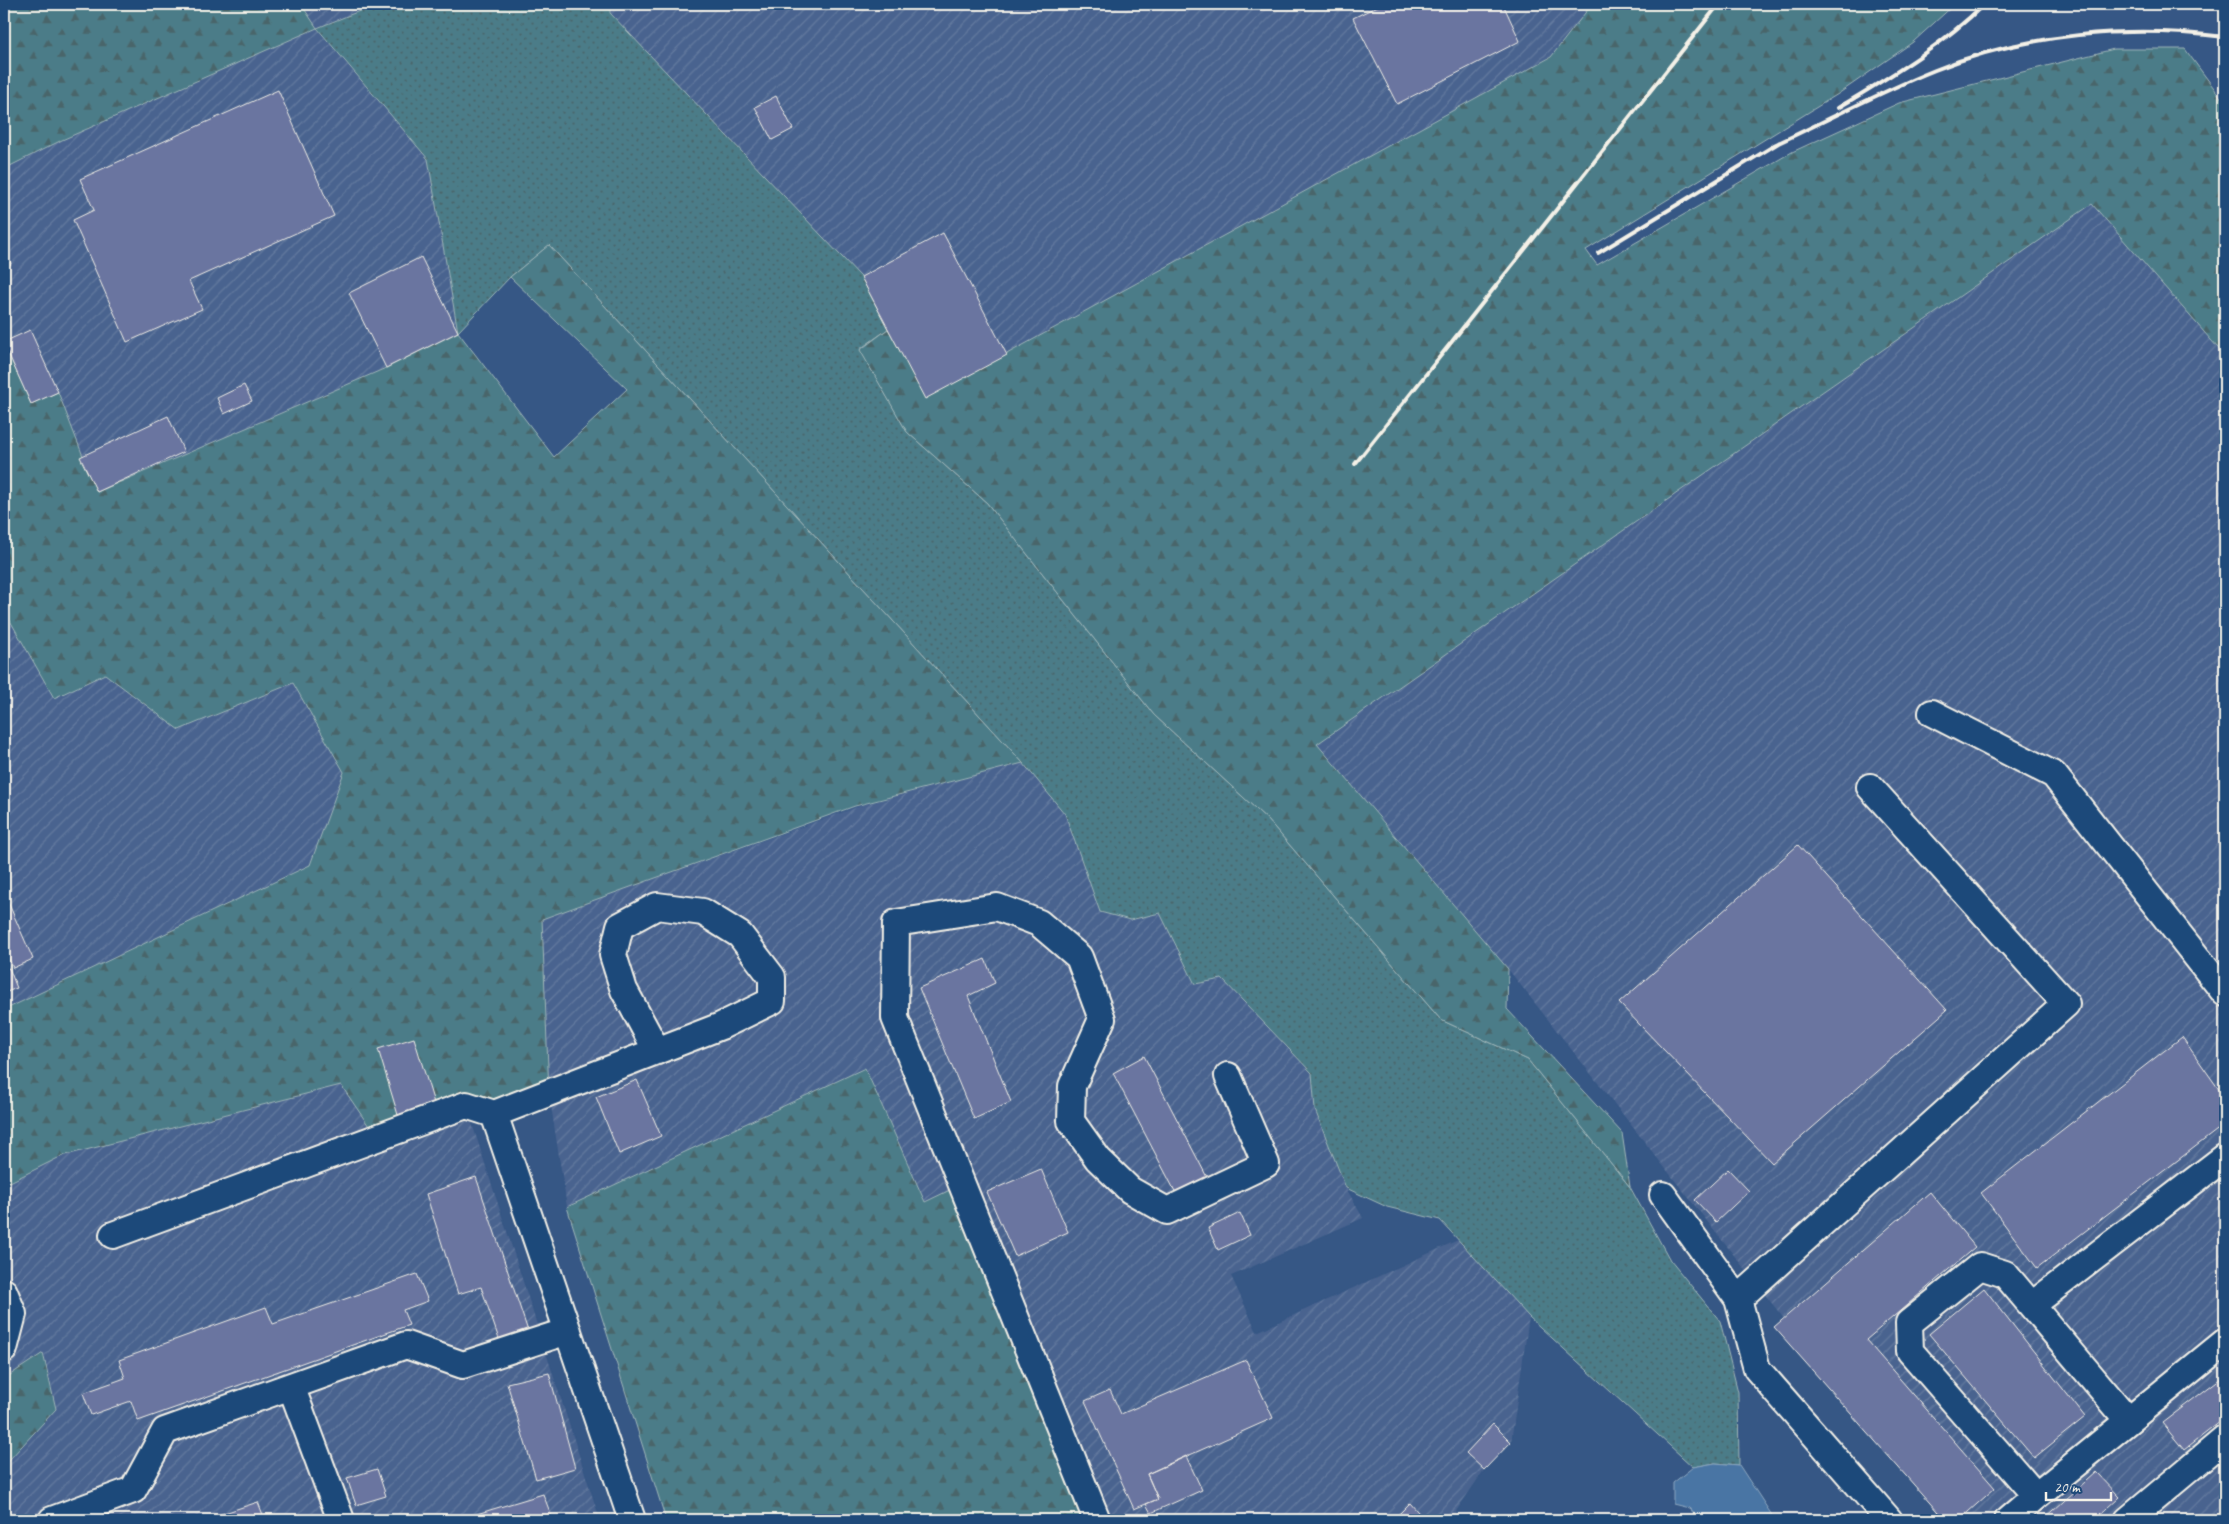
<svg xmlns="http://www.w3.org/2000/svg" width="2229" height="1524" font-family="Caveat,sans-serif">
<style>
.industrial{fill:url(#industrial-furrows)}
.green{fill:url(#green-dots);stroke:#a0b6b8}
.forest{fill:url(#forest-firs);stroke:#a0b6b8}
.water{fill:#4975a4;stroke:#8da7bf}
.building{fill:#6b75a0;stroke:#f4f1e8}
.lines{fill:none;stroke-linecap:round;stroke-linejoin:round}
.minor-casing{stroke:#f4f1e8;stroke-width:30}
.minor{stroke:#1f4a7a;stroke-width:26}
.rail{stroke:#f4f1e8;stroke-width:4}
</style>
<defs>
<pattern id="industrial-furrows" width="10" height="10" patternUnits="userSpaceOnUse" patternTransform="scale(1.25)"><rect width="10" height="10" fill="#49638f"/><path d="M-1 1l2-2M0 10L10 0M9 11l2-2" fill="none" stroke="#647a9f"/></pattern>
<pattern id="green-dots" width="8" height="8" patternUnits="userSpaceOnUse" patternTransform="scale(1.25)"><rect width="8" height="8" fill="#4b7c88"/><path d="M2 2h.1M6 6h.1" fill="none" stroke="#4a656a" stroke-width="1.8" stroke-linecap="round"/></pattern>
<pattern id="forest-firs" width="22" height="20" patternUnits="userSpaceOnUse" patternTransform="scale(1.25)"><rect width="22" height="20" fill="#4b7c88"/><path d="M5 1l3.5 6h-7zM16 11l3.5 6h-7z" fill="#4a656a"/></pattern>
</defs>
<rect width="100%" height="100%" fill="#365785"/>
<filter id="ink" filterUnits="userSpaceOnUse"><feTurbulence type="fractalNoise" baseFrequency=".02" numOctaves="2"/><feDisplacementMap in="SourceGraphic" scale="10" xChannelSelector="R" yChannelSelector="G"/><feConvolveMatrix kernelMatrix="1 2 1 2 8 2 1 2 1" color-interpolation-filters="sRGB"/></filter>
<g filter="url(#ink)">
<path class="industrial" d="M301 4H377L317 29 428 159 458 332 386 368 97 492 58 392 31 404 4 344V169L62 140 317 28Z
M610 4H1592L1551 57 925 399 609 13Z
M2092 204 2225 356V1520H1943L1508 969 1317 744Z
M4 610 54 698 105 674 179 730 293 683 344 772 310 865 4 1010Z
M1023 763 1065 814 1100 912 1130 920 1160 913 1195 984 1222 979 1312 1073 1315 1110 1346 1188 1363 1218 1231 1276 1257 1332 1458 1240 1529 1317 1511 1442 1484 1470 1450 1520H1113L974 1181 925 1202 865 1068 567 1207 549 1093 541 919 863 805Z
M341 1085 466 1105 600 1520H4V1185L62 1156Z"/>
<path class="green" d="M377 4H610V13L861 277 888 329 860 349 907 432 987 503 1154 715 1268 820 1441 1020 1528 1060 1630 1187 1670 1260 1720 1321 1738 1392 1739 1465 1715 1463 1693 1467 1529 1317 1440 1220 1387 1207 1346 1188 1315 1110 1312 1073 1222 979 1195 984 1160 913 1130 920 1100 912 1065 814 1023 763 549 245 510 277 458 332 428 159 317 28Z"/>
<path class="forest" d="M4 4H301L317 28 62 140 4 169Z
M1592 4H1955L1913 42 1838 94 1586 250 1597 265 1792 152 1899 103 2114 49H2185L2225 103V356L2092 204 1317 744 1508 969 1507 1009 1622 1133 1630 1187 1528 1060 1441 1020 1268 820 1154 715 987 503 907 432 860 350 888 329 926 398 1551 57Z
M549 245 1023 763 855 806 542 919 549 1093 466 1105 377 1138 341 1085 62 1156 4 1185V1010L310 865 344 772 293 683 179 730 105 674 54 698 4 610V344L31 404 58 392 97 492 386 368 458 332 554 457 627 389 510 277Z
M865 1068 925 1202 952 1189 1083 1520H666L567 1207Z
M43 1353 56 1409 10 1459 4 1471V1379Z"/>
<path class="water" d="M1715 1463 1739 1465 1775 1520H1700L1689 1508 1673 1504V1483L1693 1467Z"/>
<path class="building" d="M1382 4H1503L1520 41 1397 104 1353 18Z
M278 90 334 216 189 281 202 309 127 342 73 220 94 210 80 179Z
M776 96 793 129 772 140 755 107Z
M943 233 1007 355 925 399 861 277Z
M4 248 11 264 4 267Z
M421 257 458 332 386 368 349 293Z
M30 330 58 392 31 404 4 344V342Z
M244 385 252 401 224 414 217 398Z
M168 416 184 452 97 492 80 457Z
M1798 845 1947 1010 1772 1163 1619 1003Z
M4 893 33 959 13 968 4 948Z
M985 959 995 983 968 996 1011 1102 974 1119 919 988Z
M9 968 17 988 4 993V970Z
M2182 1037 2225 1098V1124L2037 1268 1981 1193Z
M414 1038 434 1103 398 1115 378 1049Z
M1144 1056 1209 1181 1178 1197 1113 1073Z
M637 1080 661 1136 619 1154 596 1097Z
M1041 1169 1068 1232 1015 1256 987 1192Z
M1728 1169 1749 1191 1716 1222 1695 1200Z
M476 1177 531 1340 502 1348 481 1287 458 1294 426 1194Z
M1930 1192 1975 1247 1866 1340 1995 1488 1959 1520H1945L1774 1327Z
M1240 1213 1250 1235 1218 1250 1208 1228Z
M417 1274 428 1301 403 1310 409 1325 138 1421 131 1401 91 1415 83 1393 125 1378 119 1360 266 1307 273 1324Z
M1984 1288 2085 1417 2034 1458 1929 1334Z
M1246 1360 1273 1418 1147 1474 1158 1499 1134 1509 1085 1401 1110 1390 1121 1414Z
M549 1373 575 1468 536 1479 507 1383Z
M2225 1375V1418L2184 1450 2162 1423Z
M1493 1424 1511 1442 1484 1470 1466 1453Z
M1186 1456 1202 1490 1151 1513 1146 1504 1158 1499 1147 1474Z
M377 1469 386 1496 356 1505 347 1478Z
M2096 1472 2120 1497 2095 1520H2043Z
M543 1494 553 1520H471L470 1516Z
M258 1502 265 1520H203Z
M1410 1503 1425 1520H1393Z"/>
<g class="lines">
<g class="minor-casing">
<path id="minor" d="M1932 713 2054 775 2225 993
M494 1114 632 1520
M1663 1195 1738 1299 1757 1369 1889 1520
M113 1235 466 1105 494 1114 721 1026 772 1001V977L740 935 703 912 657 906 620 926 613 955 624 990 657 1051
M4 1292 13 1314 4 1349
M1738 1299 2066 1004 1870 787
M2032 1305 2225 1157
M291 1386 341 1520
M2036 1496 2225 1342
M52 1520 133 1490 165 1431 406 1345 463 1365 568 1331
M1097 1520 895 1018 896 923 997 907 1039 923 1079 957 1102 1019 1072 1086 1071 1121 1098 1159 1130 1190 1167 1211 1266 1164 1228 1076
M2008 1520 2036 1496 1910 1351 1909 1323 1980 1266 2005 1274 2128 1420
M2128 1520 2225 1439"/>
</g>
<use href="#minor" class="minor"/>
<path class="rail" d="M1838 108C1889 77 1942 46 1984 4
M1774 145C1828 120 1880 92 1935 70 2027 33 2128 25 2225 37
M1598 253 1780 142
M1355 464 1719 4"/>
</g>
</g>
<rect width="2229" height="1524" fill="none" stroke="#1f4a7a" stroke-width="20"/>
<rect x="10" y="10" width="2209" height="1504" fill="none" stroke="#f4f1e8" stroke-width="2" filter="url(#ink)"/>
<path d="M2046 1492v8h65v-8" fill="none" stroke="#f4f1e8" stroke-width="2.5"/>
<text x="2054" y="1492" font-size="15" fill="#f4f1e8" stroke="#1f4a7a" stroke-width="4" paint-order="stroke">20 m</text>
</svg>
